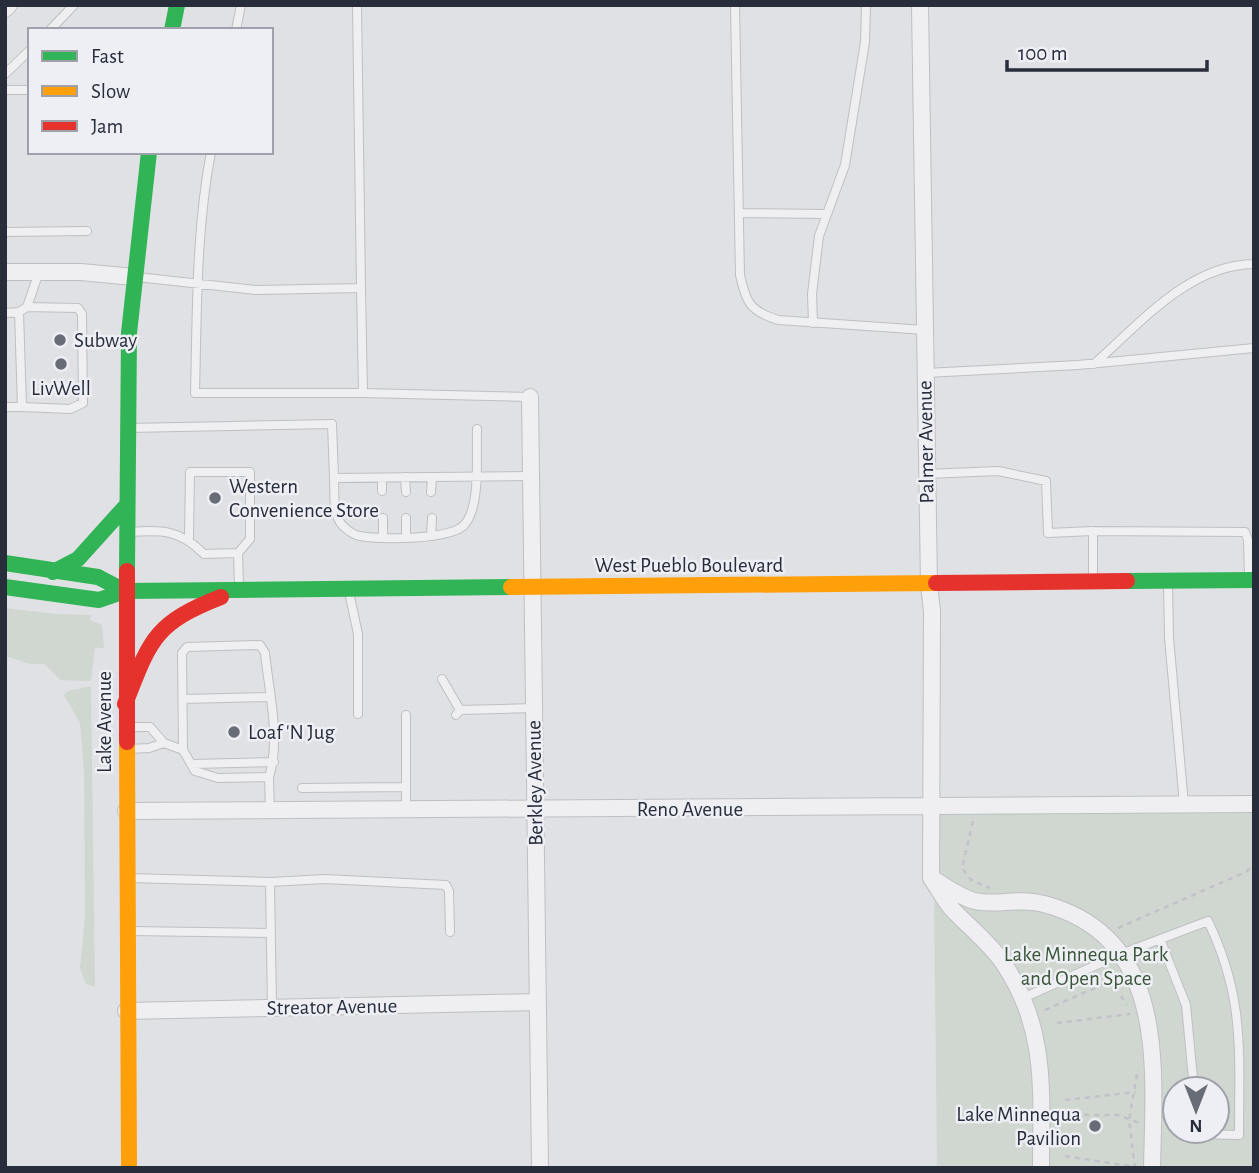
<svg xmlns="http://www.w3.org/2000/svg" width="1259" height="1173" font-family="'Alegreya Sans',sans-serif">
<style>
.green{fill:#d0d7d0;fill-rule:evenodd}
.lines{fill:none;stroke-linecap:round;stroke-linejoin:round}
.lane-casing{stroke:#bebfc2;stroke-width:10}
.street-casing{stroke:#bebfc2;stroke-width:18}
.path{stroke:#c1c2c7;stroke-width:2.5;stroke-dasharray:5 5;stroke-linecap:butt}
.lane{stroke:#efeff1;stroke-width:8}
.street{stroke:#efeff1;stroke-width:16}
.fast{stroke:#30b455;stroke-width:16}
.slow{stroke:#ff9f0a;stroke-width:16}
.jam{stroke:#e5322d;stroke-width:16}
.poi-dot{fill:#686c76;stroke:#edeff4;stroke-width:2.5}
.labels{text-anchor:middle;dominant-baseline:central;stroke-width:5;stroke-linejoin:round;paint-order:stroke}
.poi-label{font-size:21px;fill:#282d3b;stroke:#edeff4;text-anchor:start}
.street-label{font-size:21px;fill:#282d3b;stroke:#edeff4}
.park-label{font-size:21px;fill:#3a5537;stroke:#edeff4}
</style>
<rect width="100%" height="100%" fill="#e0e1e4"/>
<path class="green" d="M5 608 57 614 91 615 90 620 102 625 104 648H95L91 681 60 680 44 664H30L5 656Z
M91 686 95 987 86 984 80 968 85 917 84 772 80 723 64 695 68 691Z
M1254 813V1168H937L933 814ZM1175 1089H1217V1131H1175Z"/>
<g class="lines">
<g class="lane-casing">
<path id="lane" d="M357 5 361 288
M735 5 740 275C746 303 750 311 778 320L925 330
M50 30 74 5
M236 30 241 5
M5 74 30 50
M5 90H30
M211 152C196 230 197 313 195 393H363
M739 213 827 214
M5 232 87 231
M137 277 256 290 361 288 363 393 530 397
M27 307 39 272
M5 313 19 312
M813 323 812 294 819 236 845 165 865 42 866 5
M1094 364C1141 323 1188 265 1254 264
M926 373 1078 365 1254 348
M5 407H22L19 312 27 307 78 308 82 314 83 403 70 409 22 407
M128 428 332 424 334 478 531 476
M926 474 998 471 1046 481 1048 533 1093 531V580
M405 477 406 492
M334 478C335 493 332 513 342 525 347 530 353 535 360 536 380 540 453 540 465 524 481 505 476 454 477 429
M382 478V491
M431 492 432 477
M383 518V536
M1093 531 1245 532 1248 540 1249 577
M128 532C162 530 179 529 204 554L238 553 239 586
M406 536V518
M431 536 432 518
M189 538 190 472H250V539L238 553
M1168 584 1169 638 1184 804
M349 592 358 634V714
M442 679 460 710
M183 699 268 697
M406 715V810
M456 715 460 710 534 708
M164 743 183 750 195 771 218 778 269 777 270 810
M128 749 149 748 164 743 150 727H129
M183 750 182 653 187 647 260 645 265 653C269 692 281 739 269 777
M191 764 274 762
M302 788 406 787
M129 878 270 882 272 1008
M270 882 325 879 446 885 449 891 450 932
M129 931 271 933
M1160 939 1186 1005 1194 1089
M1023 998 1121 954 1208 921C1245 998 1239 1052 1239 1135L1195 1134V1131"/>
</g>
<g class="street-casing">
<path id="street" d="M920 5 929 585 932 611 931 878C938 888 944 900 952 909 970 928 990 943 1004 964 1048 1030 1041 1093 1041 1168
M5 9 9 5
M5 272H81L134 277
M530 397 540 1168
M126 811 1254 804
M933 879C945 886 961 898 975 901 996 906 1019 897 1044 904 1168 937 1154 1066 1152 1168
M126 1011 538 1002"/>
</g>
<path class="path" d="M973 821 962 868 971 880 990 888
M1118 928 1246 872 1254 865
M1045 1010 1111 981 1127 1005
M1057 1023 1130 1014
M1065 1100 1136 1092
M1056 1122 1070 1115H1117L1140 1123
M1065 1156 1135 1167
M1135 1168 1129 1120 1137 1074"/>
<use href="#lane" class="lane"/>
<use href="#street" class="street"/>
<path class="fast" d="M172 30 177 5
M5 563 98 577 125 591
M127 571 129 333 149 152
M53 572 78 559 125 507
M1127 581 1254 580
M5 587 99 600 125 591 511 587"/>
<path class="slow" d="M511 587 936 583
M127 742 129 1168"/>
<path class="jam" d="M127 571V742
M936 583 1127 581
M125 704C150 640 154 623 221 597"/>
</g>
<g class="poi-dot">
<circle cx="60" cy="340" r="7"/>
<circle cx="61" cy="364" r="7"/>
<circle cx="215" cy="498" r="7"/>
<circle cx="234" cy="732" r="7"/>
<circle cx="1095" cy="1126" r="7"/>
</g>
<g class="labels">
<g class="poi-label">
<text x="74" y="340">Subway</text>
<text x="61" y="388" text-anchor="middle">LivWell</text>
<text x="229" y="486">Western<tspan x="229" dy="24">Convenience Store</tspan></text>
<text x="248" y="732">Loaf 'N Jug</text>
<text x="1081" y="1114" text-anchor="end">Lake Minnequa<tspan x="1081" dy="24">Pavilion</tspan></text>
</g>
<g class="street-label">
<text transform="translate(926 442) rotate(-91)">Palmer Avenue</text>
<text x="689" y="565">West Pueblo Boulevard</text>
<text transform="translate(104 722) rotate(-90)">Lake Avenue</text>
<text transform="translate(535 783) rotate(-91)">Berkley Avenue</text>
<text x="690" y="809">Reno Avenue</text>
<text transform="translate(332 1007) rotate(-1)">Streator Avenue</text>
</g>
<g class="park-label">
<text x="1086" y="954">Lake Minnequa Park<tspan x="1086" dy="24">and Open Space</tspan></text>
</g>
</g>
<rect width="1259" height="1173" fill="none" stroke="#282d3b" stroke-width="14"/>
<rect x="28" y="28" width="245" height="126" fill="#edeff4" stroke="#9ea1aa" stroke-width="2"/>
<rect x="42" y="51" width="35" height="10" fill="#30b455" stroke="#9ea1aa" stroke-width="2"/>
<text x="91" y="63" font-size="21" fill="#282d3b">Fast</text>
<rect x="42" y="86" width="35" height="10" fill="#ff9f0a" stroke="#9ea1aa" stroke-width="2"/>
<text x="91" y="98" font-size="21" fill="#282d3b">Slow</text>
<rect x="42" y="121" width="35" height="10" fill="#e5322d" stroke="#9ea1aa" stroke-width="2"/>
<text x="91" y="133" font-size="21" fill="#282d3b">Jam</text>
<g transform="translate(1196 1110) rotate(180)"><circle r="33" fill="#edeff4" stroke="#9ea1aa" stroke-width="2"/>
<path d="M0-5L12 26L0 18L-12 26Z" fill="#686c76"/>
<text y="-10" font-size="19" font-weight="bold" text-anchor="middle" fill="#282d3b">N</text>
</g>
<path d="M1007 60v10h200v-10" fill="none" stroke="#282d3b" stroke-width="3.5"/>
<text x="1018" y="60" font-size="21" fill="#282d3b" stroke="#edeff4" stroke-width="5" paint-order="stroke">100 m</text>
</svg>
